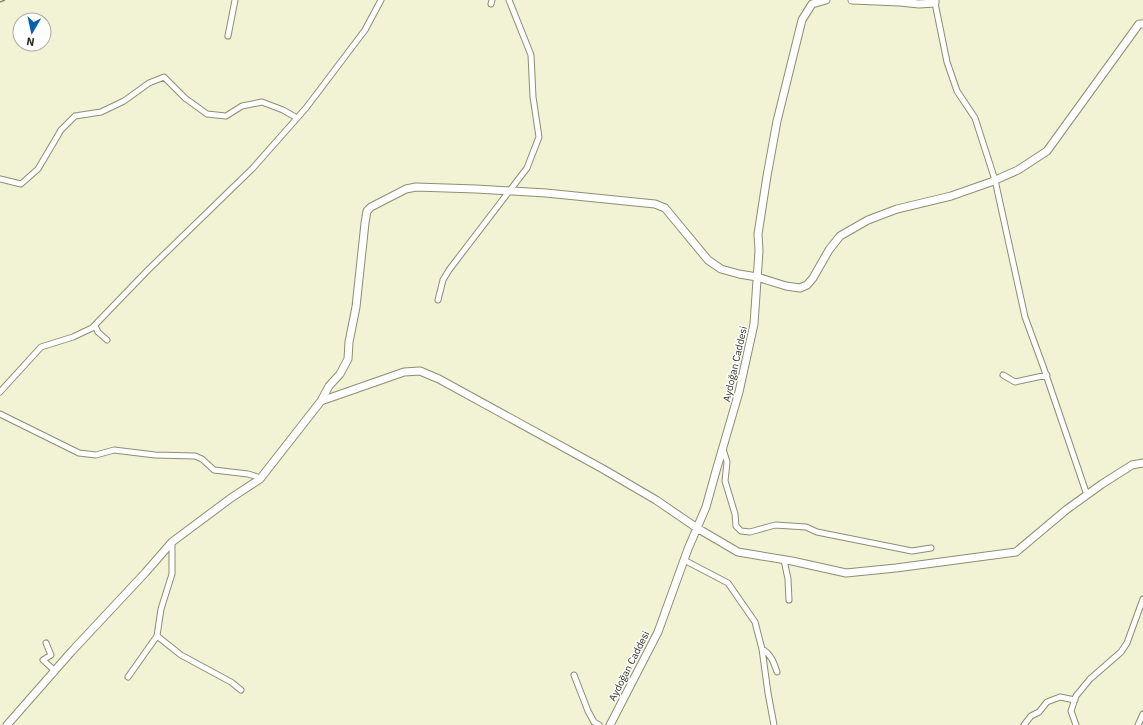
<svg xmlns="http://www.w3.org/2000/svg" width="1143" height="725" font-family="'IBM Plex Sans',sans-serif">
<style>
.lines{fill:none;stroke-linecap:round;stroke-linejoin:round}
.street-casing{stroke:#8d8e72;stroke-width:7}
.secondary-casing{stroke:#8d8e72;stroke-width:9}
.street{stroke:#fff;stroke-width:5}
.secondary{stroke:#fff;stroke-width:7}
.rail{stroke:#868773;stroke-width:1.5;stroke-dasharray:7 7;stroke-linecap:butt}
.labels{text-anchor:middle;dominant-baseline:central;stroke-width:3;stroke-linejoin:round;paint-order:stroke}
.street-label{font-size:10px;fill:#2d2d22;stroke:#fff}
</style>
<rect width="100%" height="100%" fill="#f2f3d5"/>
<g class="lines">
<g class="street-casing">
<path id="street" d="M935 3 947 62 957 91 975 118 995 180 1025 317 1043 366 1087 495
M491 4 492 0
M228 36 235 0
M0 179 21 184 38 169 61 130 75 116 101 112 124 101 149 83 164 77 185 98 207 114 226 116 242 106 262 102 283 110 297 118
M438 300 443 280 449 270 527 168 539 137 533 97 531 55 509 0
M95 326 98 332 107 340
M1003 375 1015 382 1047 375
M0 392 41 347 73 337 92 328 148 270 253 168 306 108 365 30 381 0
M0 414 79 453 96 455 114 450 155 455 195 456 202 459 214 470 248 474 261 478
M723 449 727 462 725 481 735 514 736 526 741 531 750 532 775 525 806 527 817 532 912 551 931 548
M684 560 728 583 755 622 762 649 768 693 774 725
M784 560 788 579 789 600
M157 636 181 655 231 682 241 690
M46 643 51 655 43 660 55 671
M762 649C771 654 774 663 777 672
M574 675 588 711 594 722 599 725
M128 677 157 636 161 609 172 574V542
M1024 725 1031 716 1039 712 1047 702 1060 697 1075 700
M1076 725 1071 711 1076 696 1090 679 1121 652 1127 643 1143 599
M1138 725 1143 714"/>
</g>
<g class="secondary-casing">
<path id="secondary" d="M852 0 900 2 919 4 935 3V0
M321 401 404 372 420 371 439 379 603 469 656 500 697 528 738 552 792 561 846 573 896 568 1016 552 1066 510 1102 484 1132 465 1143 463
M7 725 72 651 145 573 172 542 231 498 260 479 321 401 329 386 340 374 348 359 349 342 356 307 365 223 367 211 371 207 406 189 416 187 476 189 546 193 655 204 665 208 708 260 721 269 739 274 757 277 786 286 800 288 807 285 813 278 829 250 840 236 868 220 897 209 951 196 991 182 1018 170 1047 151 1139 24H1143
M610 725 658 632 688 549 706 507 716 471 739 392 754 324 759 251 758 234 767 176 777 121 802 20 812 4 826 0"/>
</g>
<use href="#street" class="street"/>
<use href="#secondary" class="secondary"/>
<path class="rail" d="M0 2 5 0"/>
</g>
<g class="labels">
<g class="street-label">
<text transform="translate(735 364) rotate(-77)">Aydoğan Caddesi</text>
<text transform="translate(629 666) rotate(-63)">Aydoğan Caddesi</text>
</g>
</g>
<g transform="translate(32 32) rotate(189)"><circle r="19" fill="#ffffff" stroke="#ababa7"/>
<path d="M0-3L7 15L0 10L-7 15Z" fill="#0261ae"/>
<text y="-6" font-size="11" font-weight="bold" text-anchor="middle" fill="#2d2d22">N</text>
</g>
</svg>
